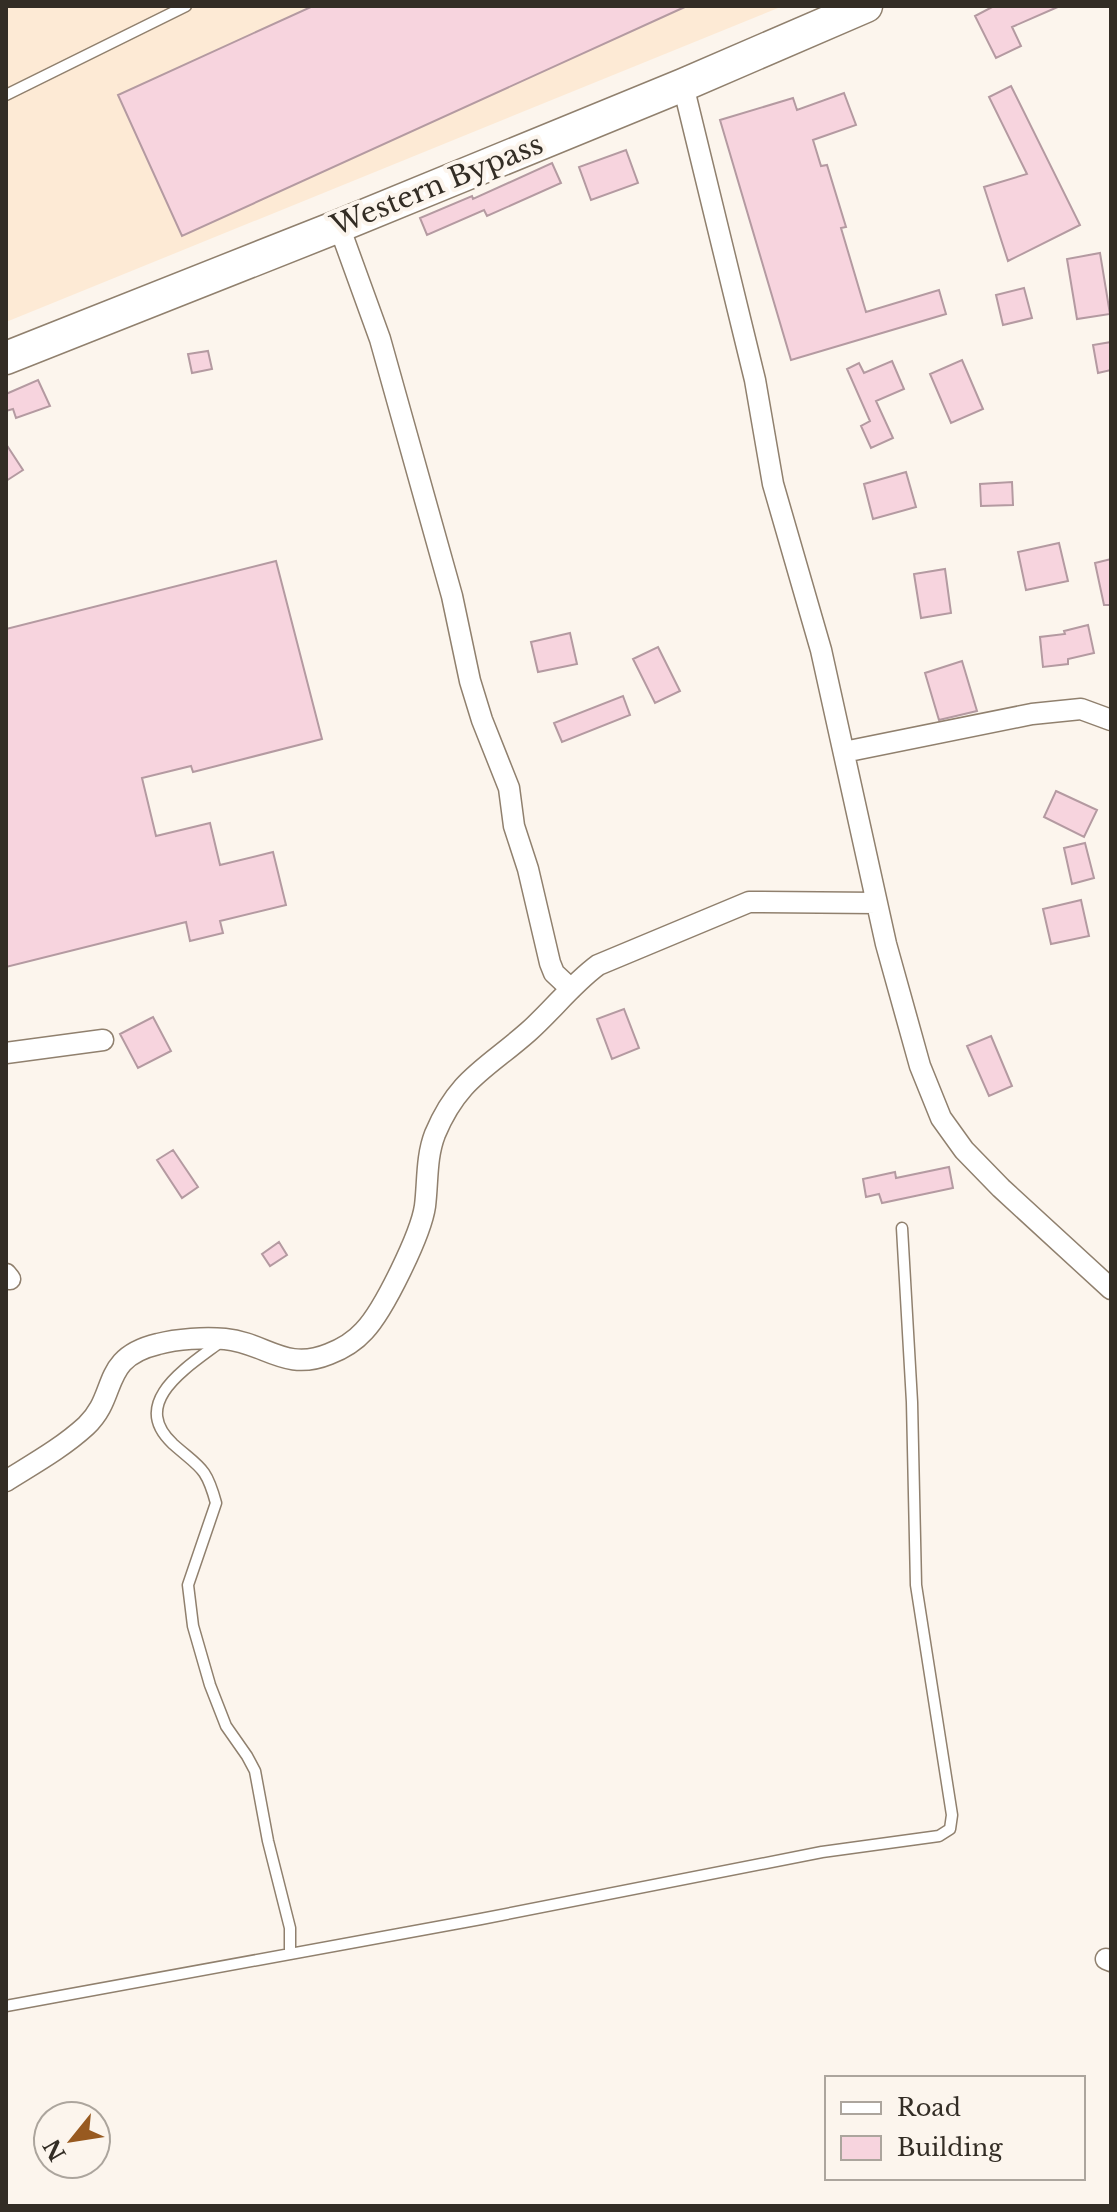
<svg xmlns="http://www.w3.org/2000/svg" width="1117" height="2212" font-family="'Libre Baskerville',serif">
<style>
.built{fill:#fdead5}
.building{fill:#f7d4de;stroke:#b49aa1;stroke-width:2}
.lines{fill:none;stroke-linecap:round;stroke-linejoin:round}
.lane-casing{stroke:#90806e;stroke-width:13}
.street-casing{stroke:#90806e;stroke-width:23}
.primary-casing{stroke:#90806e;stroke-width:35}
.lane{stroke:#fff;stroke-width:10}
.street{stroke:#fff;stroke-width:20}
.primary{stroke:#fff;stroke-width:32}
.labels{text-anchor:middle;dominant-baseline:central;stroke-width:8;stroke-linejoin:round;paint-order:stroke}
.street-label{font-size:28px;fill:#332d25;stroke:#fcf5ed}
</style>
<rect width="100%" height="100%" fill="#fcf5ed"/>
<path class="built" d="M6 6H783L6 322Z"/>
<path class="building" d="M313 6H687L182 236 118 95Z
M994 6H1060L1012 27 1021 46 996 58 975 16Z
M1011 86 1080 225 1008 261 984 187 1027 174 989 97Z
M844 93 856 125 813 140 821 166 827 165 846 227 841 228 866 312 939 290 946 314 791 360 720 120 793 98 797 110Z
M626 150 638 183 591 200 579 167Z
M552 163 561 183 487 216 484 210 427 235 420 218 472 196 473 199Z
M1100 253 1110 314 1077 319 1067 259Z
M1024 288 1032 318 1003 325 996 295Z
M1111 342V370L1098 373 1093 345Z
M208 351 212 369 192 373 188 354Z
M962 360 983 409 951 423 930 374Z
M892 361 904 389 876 401 893 438 871 448 861 426 870 421 847 369 859 363 864 373Z
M38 380 50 406 16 418 13 409 6 411V394Z
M6 444 23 470 6 481Z
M906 472 916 507 873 519 864 484Z
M1012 482 1013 505 981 506 980 484Z
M1059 543 1068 581 1026 590 1018 552Z
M1111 559V605H1104L1095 563Z
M276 561 322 739 193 772 191 766 142 778 156 836 210 823 220 865 273 852 286 905 220 921 223 933 190 941 186 922 6 967V629Z
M945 569 951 613 921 618 914 574Z
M1088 625 1094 653 1068 659V664L1043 667 1040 637 1065 634 1064 631Z
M570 633 577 664 538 672 531 642Z
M658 647 680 691 655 703 633 659Z
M962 661 977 711 939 720 925 673Z
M623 696 630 715 562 742 554 723Z
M1056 791 1097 810 1084 837 1044 817Z
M1085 843 1094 878 1072 884 1064 848Z
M1081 900 1089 936 1051 944 1043 909Z
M624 1009 639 1048 612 1059 597 1019Z
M153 1017 171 1051 138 1068 120 1034Z
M991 1036 1012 1086 989 1096 967 1046Z
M173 1150 198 1187 182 1198 157 1160Z
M949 1167 953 1188 882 1203 879 1194 866 1197 863 1179 895 1172 896 1178Z
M279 1242 287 1255 270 1266 262 1254Z"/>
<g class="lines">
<g class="lane-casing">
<path id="lane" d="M6 95 186 6
M223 1340C191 1365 127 1401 173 1444 200 1468 206 1466 216 1503L188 1585 193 1626 210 1685 226 1726 247 1756 255 1771 268 1841 290 1928V1954
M6 2006 481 1919 822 1852 939 1836 950 1829 952 1815 916 1585 912 1402 902 1228"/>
</g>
<g class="street-casing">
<path id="street" d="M683 85 755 380 773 484 821 650 886 944 920 1066 941 1118 964 1150 1001 1188 1111 1289
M339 226 380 339 452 596 470 681 482 720 509 788 514 826 528 869 550 963 554 973 571 989
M844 752 1032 714 1081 709 1111 720
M6 1053 103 1040
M6 1274 10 1279
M6 1481C33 1464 62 1448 86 1426 119 1395 99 1358 158 1344 177 1339 205 1337 225 1339 266 1343 285 1372 329 1354 342 1349 355 1341 364 1331 384 1310 421 1234 425 1206 428 1182 426 1157 435 1134 458 1079 486 1069 528 1032 552 1011 571 985 598 965L749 902 877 903
M1106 1959 1111 1961"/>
</g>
<g class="primary-casing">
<path id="primary" d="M6 358 339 226 683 85 866 6"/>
</g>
<use href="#lane" class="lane"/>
<use href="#street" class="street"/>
<use href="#primary" class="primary"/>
</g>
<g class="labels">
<g class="street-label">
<text transform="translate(437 185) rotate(-22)">Western Bypass</text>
</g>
</g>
<rect width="1117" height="2212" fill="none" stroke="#332d25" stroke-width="16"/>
<rect x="825" y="2076" width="260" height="104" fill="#fcf5ed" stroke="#aca59d" stroke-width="2"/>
<rect x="841" y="2102" width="40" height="12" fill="#ffffff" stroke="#aca59d" stroke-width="2"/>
<text x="897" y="2116" font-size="24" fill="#332d25">Road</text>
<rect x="841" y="2136" width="40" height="24" fill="#f7d4de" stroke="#aca59d" stroke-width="2"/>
<text x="897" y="2156" font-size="24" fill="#332d25">Building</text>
<g transform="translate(72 2140) rotate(240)"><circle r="38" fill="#fcf5ed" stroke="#aca59d" stroke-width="2"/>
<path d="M0-6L14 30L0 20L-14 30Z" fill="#985a20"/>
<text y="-12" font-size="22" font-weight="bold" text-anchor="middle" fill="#332d25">N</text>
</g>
</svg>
